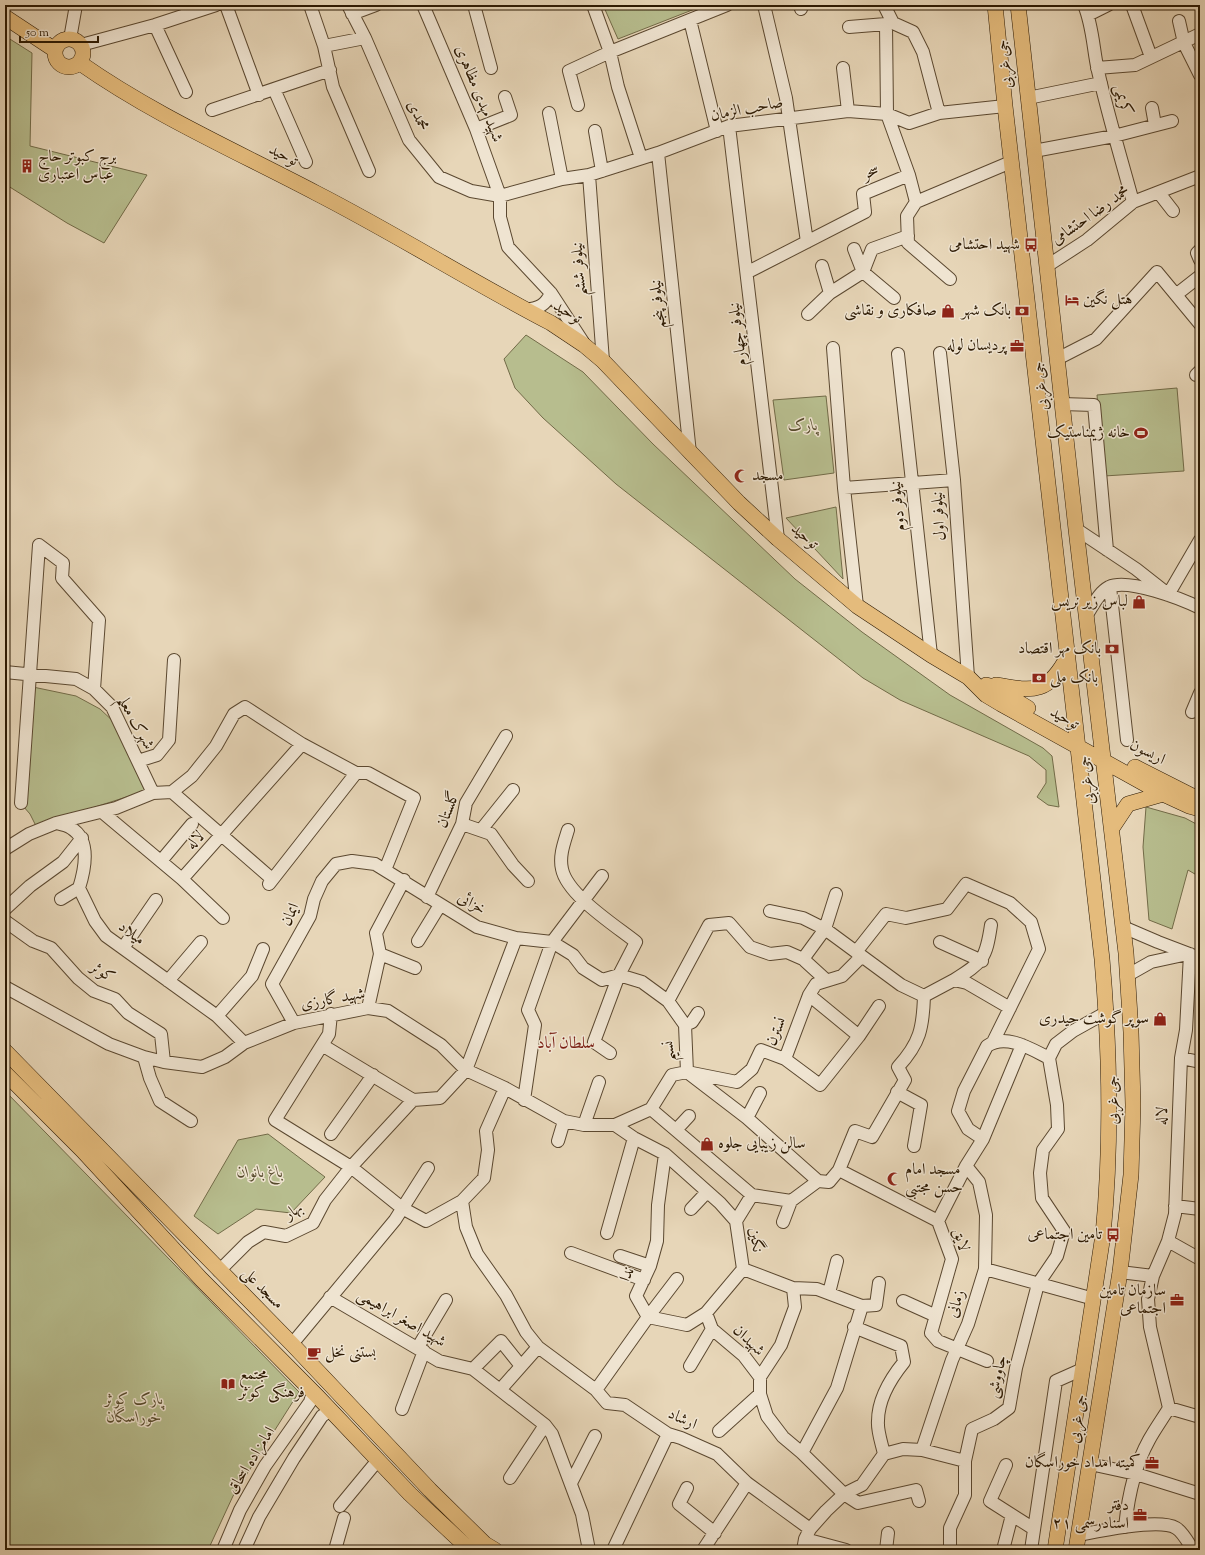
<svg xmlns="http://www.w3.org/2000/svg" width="1205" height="1555" font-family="'Sorts Mill Goudy',Amiri,serif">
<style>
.green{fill:#b7bd8e;stroke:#726b48}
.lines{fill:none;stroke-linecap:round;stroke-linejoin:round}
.minor-casing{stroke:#5b4830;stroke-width:14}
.major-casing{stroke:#2c1902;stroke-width:16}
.minor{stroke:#efe4d1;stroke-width:12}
.major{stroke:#e4bb7c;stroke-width:15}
.labels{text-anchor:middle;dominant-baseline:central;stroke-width:3;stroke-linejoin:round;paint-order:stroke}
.street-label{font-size:16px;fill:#2c1902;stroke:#efe4d1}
.poi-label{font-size:16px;fill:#2c1902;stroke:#efe4d1;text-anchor:end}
.park-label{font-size:16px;font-style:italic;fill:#564a2c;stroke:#efe4d1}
.neighbourhood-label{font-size:17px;fill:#7a1f14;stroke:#efe4d1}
</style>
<rect width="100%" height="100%" fill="#e7d6b8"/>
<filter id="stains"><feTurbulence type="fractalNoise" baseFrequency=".005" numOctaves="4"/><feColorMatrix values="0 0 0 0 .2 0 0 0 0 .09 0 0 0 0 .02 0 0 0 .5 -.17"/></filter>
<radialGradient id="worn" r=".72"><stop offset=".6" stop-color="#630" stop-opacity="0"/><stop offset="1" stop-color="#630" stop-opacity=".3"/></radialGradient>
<path class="green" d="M603 5H705L618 39Z
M5 36 32 53 30 146 147 175 104 243 67 223 5 184Z
M526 335 583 372 653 444 795 579 862 632 950 695 1043 748 1052 756 1059 807 1048 805 1037 797 1046 783V770L1029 756 900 700 863 678 616 484 543 418 515 388 504 359Z
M1177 388 1184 471 1104 476 1097 395Z
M826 396 834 473 784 480 773 400Z
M836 507 843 579 786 518Z
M33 687 76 696 100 709 115 723 145 791 36 826 30 814 23 806Z
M1146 807 1185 818 1200 826V877L1188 870 1172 929 1149 920 1143 847Z
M5 1091 299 1392 233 1496 208 1550H5Z
M268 1134 325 1177 291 1213 256 1209 218 1234 194 1216 238 1140Z"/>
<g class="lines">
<g class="minor-casing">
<path id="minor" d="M226 5 259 95
M310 5 324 46 333 87 369 171
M348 5 365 38 409 140 439 177 471 191 500 196 562 179 589 175 658 153 729 126 848 111 887 114 909 123 939 113 1005 106
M423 5 476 129 500 196V217L508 247 551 293 583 342
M474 5 491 68
M593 5 610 52 618 87 641 158
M764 5 786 98 807 242
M800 5 801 9
M884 5 893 23
M1084 5C1093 26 1093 49 1098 71 1108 115 1121 158 1133 202
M1132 5 1151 57
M352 14 376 5
M1088 15 1108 5
M690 20 717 131
M1179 21 1184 43 1200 75
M155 25 186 92
M849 27 886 24
M70 39 76 5
M81 45 155 25 216 5
M324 46 365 38
M843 68 848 111
M1097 68 1135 65 1200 34
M274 89 306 162
M1028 98 1101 83
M578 105 569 71 610 52 727 5
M1152 108 1155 125
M212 110 330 70
M549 113 562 179
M729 126 778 539
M476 129 511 115 505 97
M595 131 602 171
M1034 151 1114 136 1172 121
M658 153 690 453
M589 175 603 361
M909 175 887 114 886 24 893 23 913 32 923 52 939 113
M1159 193 1173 211
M916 202 907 216 908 243 950 279
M854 249 863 272 894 298
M1200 250 1197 253 1200 260
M822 266 830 293
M1047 266 1087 240 1133 202 1200 176
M748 272 865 212 863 194 909 175 916 202 1011 162
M1177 294 1200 276
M525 310C539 308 545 306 551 293
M808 314 830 293 863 272 872 249 908 236
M833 348 844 488 857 606
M940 353 954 480 968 677
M898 354 931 655
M1057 359 1096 339 1157 272 1200 324
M1196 375 1200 371
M1062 404 1094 405 1107 550
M844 488 954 480
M1076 529 1136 569 1164 591
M39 545 63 563 62 578 99 620 94 689
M1110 587 1127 740
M1168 595 1200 540
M1086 616C1093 606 1098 593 1109 587 1128 578 1182 599 1200 608
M5 672 76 679 94 689 112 707 153 793
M1192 712 1200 693
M138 761 157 755 169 740 174 660
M172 792 272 879
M21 803 39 545
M102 812 182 879 302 744
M56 823C60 824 66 825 71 828 91 840 85 869 79 888L95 921 106 936 217 1016 244 1043
M462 824 491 834 513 865 528 881
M481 830 513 790
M568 830C564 843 559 856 562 869 567 895 616 926 636 942L619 975 594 1042 610 1053
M5 849 29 834 56 823 116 808 153 793 172 792 192 776 216 746 234 714 245 707 302 744 356 773H368L414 798 385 870
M161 861 192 824
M182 879 223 918
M269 884 356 773
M427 897 462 824 466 803 506 736
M61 899 79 888
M5 909 30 886 63 862 82 838
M770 911 803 918 825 929 901 985 924 996 954 980 967 983 1010 1008
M5 921 33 941 51 948 78 978 94 991 115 999 128 1013 161 1034 164 1062
M1123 927 1158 942 1200 958
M418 941 440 905
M940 942 982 961
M123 948 156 900
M856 952 886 914 906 918 947 909 966 884 1010 903 1031 922 1039 949 993 1042
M380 954 415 968
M803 959 825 929 836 894
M1128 975 1151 962 1188 954
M954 980C983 962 986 959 991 925
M168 981 201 942
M5 987 109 1044 144 1057 164 1062 202 1067 225 1057 244 1043 294 1023 368 1008 388 1011 441 1045 466 1070 505 1088 564 1121 584 1125H615L651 1109 672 1075 687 1072 737 1082 752 1069 761 1050 785 1059 809 995 816 984 842 976 861 957
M809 995 859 1036
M668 1001 709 925 729 923 750 947 770 954 787 952 803 959 826 980
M368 1008 380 954 376 933 404 880
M331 1014 329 1034 275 1120 351 1167 402 1208 426 1221 462 1201 484 1178 488 1150 486 1131 505 1088
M217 1016 252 976 263 949
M294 1023 272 984 310 916 314 899 322 881 336 864 352 861 375 864 477 927 516 938 552 942 573 955 583 968 602 980 619 975 642 982 668 1001 685 1025 687 1072 747 1118 818 1181
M685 1025 692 1022 698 1013
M322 1045 413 1100 440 1098 466 1070 516 938
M144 1057 150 1078 160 1101 191 1121
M1181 1058 1200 1062
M785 1059 820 1085 859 1036 879 1006
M897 1092 921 1105 914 1146
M524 1100 535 1025 528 1010 552 942 602 876
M651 1109 752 1195
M747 1118 760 1093
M584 1125 599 1082
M615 1125 634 1138 665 1154 720 1203 736 1221 743 1269 793 1288 817 1289 862 1306 876 1305 879 1283
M676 1130 689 1116
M331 1134 373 1075
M983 1139 968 1129 958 1111 964 1091 987 1046C1006 1033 1031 1049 1049 1058
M558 1141 564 1121
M839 1170 938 1221
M818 1181 829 1182 839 1170 855 1131 872 1137 905 1080 898 1067C920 1043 923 1028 924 996
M462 1201 466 1227 477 1254 506 1295 526 1332 538 1347 596 1390 607 1403 625 1405 668 1434 681 1438 717 1454 747 1483 810 1529
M1175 1206 1200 1209
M691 1209 707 1192
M736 1221 752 1195 791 1201 818 1181
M783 1222 791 1201
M607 1233 634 1138
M1168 1241 1200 1259
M571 1253 644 1280
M620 1256 650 1266
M985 1269 1094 1299
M219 1271 248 1242 264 1232 286 1236 313 1223 325 1200 351 1167 413 1100
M1120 1272 1153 1276
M677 1279 648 1317 687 1325 706 1313 712 1329 744 1356 760 1377V1394L767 1416 783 1437 802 1453 844 1494 858 1503 916 1490 919 1501
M829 1293 837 1261
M330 1297 439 1361 473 1369 545 1425 552 1434 582 1514 589 1550
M903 1301 934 1315
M706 1313 743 1269
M854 1327 901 1346 904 1362C891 1378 878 1399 878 1421 877 1431 882 1444 884 1454
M292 1344 395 1220 428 1168
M418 1347 446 1300
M987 1361 938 1341 931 1333 952 1259 938 1221 966 1166 983 1139 1022 1045
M690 1366 712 1329
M473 1369 501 1341 521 1366
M760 1377 781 1345 795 1307 793 1288
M500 1390 538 1347
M596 1390 648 1317 636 1296 650 1266 657 1241 658 1205 665 1154
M1169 1408 1200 1417
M402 1409 424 1351
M719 1431 760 1394
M922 1450 952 1360 968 1324 985 1269 986 1215 979 1182 966 1166
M802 1453 837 1388 862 1306
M1090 1464 1136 1474 1200 1494
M1006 1465 990 1501 1034 1529
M510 1478 545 1425
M571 1483 595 1436
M687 1488 679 1504 715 1533
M340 1506 378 1460
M1125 1527C1128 1498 1135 1465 1149 1440 1155 1429 1163 1418 1169 1408L1150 1327 1148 1299 1153 1276 1168 1241 1175 1214 1181 1058 1186 1030 1190 954
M1079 1535C1100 1531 1159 1518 1176 1528 1183 1532 1189 1544 1193 1550
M805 1539 846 1550
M223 1550 240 1510 265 1466 310 1402 313 1392
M244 1550 259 1517 294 1458 322 1416 331 1410
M335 1550 344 1518
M613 1550 668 1434
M703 1550 747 1483
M803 1550 805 1539 810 1529 826 1511 844 1494 862 1485 884 1454 903 1449 922 1450 965 1461
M886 1550 888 1533
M950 1550V1528L965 1495V1461L972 1429 994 1419 1009 1408 1016 1368 1038 1284 1057 1256 1064 1231 1042 1198 1040 1173 1043 1150 1058 1129 1057 1105 1049 1058 1056 1044 1073 1031 1107 1012
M1003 1550 1012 1515
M1031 1550 1056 1381 1083 1369"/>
</g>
<g class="major-casing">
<path id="major" d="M995 5 1005 106 1102 959C1110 1052 1112 1143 1103 1235L1055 1550
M1018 5 1076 529 1126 953 1131 1032 1133 1105 1131 1175 1120 1272 1076 1550
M5 17 55 50
M55 53a14 14 0 1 1 28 0a14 14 0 1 1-28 0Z
M80 63C154 115 236 151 316 193 396 234 472 282 551 323L584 345 603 361 739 503 778 539 857 606 931 655 968 677 986 695 1001 704 1163 794 1189 806 1200 809
M986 685 993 687 1028 708
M996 685C1036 692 1048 693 1068 656
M1135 767 1194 797 1199 802
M1112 828 1128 804 1163 794
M5 1051 292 1344 430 1490 485 1544 495 1550
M5 1073 82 1150 201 1279 317 1396 410 1494 470 1550"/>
</g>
<use href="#minor" class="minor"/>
<use href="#major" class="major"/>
</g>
<defs>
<g id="building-bare" transform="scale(1.08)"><path d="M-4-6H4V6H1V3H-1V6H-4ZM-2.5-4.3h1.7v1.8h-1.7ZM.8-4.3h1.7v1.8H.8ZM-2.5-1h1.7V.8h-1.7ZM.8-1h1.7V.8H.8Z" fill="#8f2418" stroke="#efe4d1" stroke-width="2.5" paint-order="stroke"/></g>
<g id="bus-bare" transform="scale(1.08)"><path d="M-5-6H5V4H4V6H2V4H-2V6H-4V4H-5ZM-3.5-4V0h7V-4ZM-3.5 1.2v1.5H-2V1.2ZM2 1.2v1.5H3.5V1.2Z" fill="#8f2418" stroke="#efe4d1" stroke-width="2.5" paint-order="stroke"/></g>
<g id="hotel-bare" transform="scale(1.08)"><path d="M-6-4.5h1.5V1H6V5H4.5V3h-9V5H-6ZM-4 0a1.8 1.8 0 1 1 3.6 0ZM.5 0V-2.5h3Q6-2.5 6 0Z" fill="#8f2418" stroke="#efe4d1" stroke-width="2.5" paint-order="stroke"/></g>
<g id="shop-bare" transform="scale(1.08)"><path d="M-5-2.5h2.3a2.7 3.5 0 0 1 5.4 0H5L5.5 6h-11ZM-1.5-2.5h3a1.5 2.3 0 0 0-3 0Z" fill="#8f2418" stroke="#efe4d1" stroke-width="2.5" paint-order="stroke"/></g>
<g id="bank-bare" transform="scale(1.08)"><path d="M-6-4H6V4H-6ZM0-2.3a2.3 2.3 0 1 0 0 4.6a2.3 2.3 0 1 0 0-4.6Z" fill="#8f2418" stroke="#efe4d1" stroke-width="2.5" paint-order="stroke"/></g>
<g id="office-bare" transform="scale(1.08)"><path d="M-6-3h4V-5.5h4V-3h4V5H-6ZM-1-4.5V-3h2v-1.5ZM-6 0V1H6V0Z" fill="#8f2418" stroke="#efe4d1" stroke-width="2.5" paint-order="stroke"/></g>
<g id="stadium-bare" transform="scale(1.08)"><path d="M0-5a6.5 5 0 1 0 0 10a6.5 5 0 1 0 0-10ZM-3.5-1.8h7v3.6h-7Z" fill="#8f2418" stroke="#efe4d1" stroke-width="2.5" paint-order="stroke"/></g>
<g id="mosque-bare" transform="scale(1.08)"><path d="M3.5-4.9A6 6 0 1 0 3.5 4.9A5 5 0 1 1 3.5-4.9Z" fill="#8f2418" stroke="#efe4d1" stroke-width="2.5" paint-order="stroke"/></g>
<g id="cafe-bare" transform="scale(1.08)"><path d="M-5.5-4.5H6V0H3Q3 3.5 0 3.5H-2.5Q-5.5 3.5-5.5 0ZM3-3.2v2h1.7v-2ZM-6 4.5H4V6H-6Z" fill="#8f2418" stroke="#efe4d1" stroke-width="2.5" paint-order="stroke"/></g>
<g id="library-bare" transform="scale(1.08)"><path d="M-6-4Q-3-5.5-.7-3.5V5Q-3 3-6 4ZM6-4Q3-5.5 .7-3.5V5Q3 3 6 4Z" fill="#8f2418" stroke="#efe4d1" stroke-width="2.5" paint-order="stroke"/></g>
</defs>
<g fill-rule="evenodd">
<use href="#building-bare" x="27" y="166"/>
<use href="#bus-bare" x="1031" y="245"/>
<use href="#hotel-bare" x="1072" y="300"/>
<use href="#shop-bare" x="948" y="311"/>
<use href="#bank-bare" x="1022" y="311"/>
<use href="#office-bare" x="1017" y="346"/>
<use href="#stadium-bare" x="1141" y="433"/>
<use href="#mosque-bare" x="741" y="476"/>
<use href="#shop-bare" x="1139" y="602"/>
<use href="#bank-bare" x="1112" y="649"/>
<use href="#bank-bare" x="1039" y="678"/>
<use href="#shop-bare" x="1160" y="1019"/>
<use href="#shop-bare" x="707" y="1144"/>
<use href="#mosque-bare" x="894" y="1179"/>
<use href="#bus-bare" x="1113" y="1235"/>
<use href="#office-bare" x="1177" y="1300"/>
<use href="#cafe-bare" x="314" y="1353"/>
<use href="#library-bare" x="228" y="1384"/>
<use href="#office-bare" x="1152" y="1463"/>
<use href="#office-bare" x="1140" y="1515"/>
</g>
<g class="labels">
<g class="street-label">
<text transform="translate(1006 64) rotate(-96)">جی غربی</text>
<text transform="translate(478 94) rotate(68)">شهید مهدی مظاهری</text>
<text transform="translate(1122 100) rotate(76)">کریمی</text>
<text transform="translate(747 110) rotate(-11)">صاحب الزمان</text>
<text transform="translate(417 116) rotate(65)">محمدی</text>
<text transform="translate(283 156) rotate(27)">توحید</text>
<text transform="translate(871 173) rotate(-23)">سحر</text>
<text transform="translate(1091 216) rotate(-35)">محمد رضا احتشامی</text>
<text transform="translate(580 269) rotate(-94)">نیلوفر ششم</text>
<text transform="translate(659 304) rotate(-96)">نیلوفر پنجم</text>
<text transform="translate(567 313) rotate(31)">توحید</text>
<text transform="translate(739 334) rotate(-97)">نیلوفر چهارم</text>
<text transform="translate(1042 386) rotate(-96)">جی غربی</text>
<text transform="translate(899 506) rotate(-96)">نیلوفر دوم</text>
<text transform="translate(940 516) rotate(-94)">نیلوفر اول</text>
<text transform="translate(804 537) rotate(41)">توحید</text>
<text transform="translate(1064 719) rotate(30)">توحید</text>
<text transform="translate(135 723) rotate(61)">شهرک معلم</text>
<text transform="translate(1147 753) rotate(27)">اریسون</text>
<text transform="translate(1088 780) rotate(-97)">جی غربی</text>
<text transform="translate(449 810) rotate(-69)">گلستان</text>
<text transform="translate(196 841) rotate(-47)">لاله</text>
<text transform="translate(471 904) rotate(29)">خزائی</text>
<text transform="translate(291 915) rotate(-66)">ایمان</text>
<text transform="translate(131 934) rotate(37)">میلاد</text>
<text transform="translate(102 973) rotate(32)">کوثر</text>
<text transform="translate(333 1000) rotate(-10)">شهید گارزی</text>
<text transform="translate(777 1032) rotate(-67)">نسترن</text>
<text transform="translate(670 1051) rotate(-92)">نسیم</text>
<text transform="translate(1114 1100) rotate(-90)">جی غربی</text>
<text transform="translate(1163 1116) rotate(-88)">لاله</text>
<text transform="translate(294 1212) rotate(-33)">بهار</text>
<text transform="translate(755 1240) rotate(82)">نگین</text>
<text transform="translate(960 1240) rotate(73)">لایق</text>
<text transform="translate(628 1275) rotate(-66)">ندا</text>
<text transform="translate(262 1289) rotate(45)">مسجد علی</text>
<text transform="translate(957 1304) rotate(-72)">زمانی</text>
<text transform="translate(401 1319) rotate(30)">شهید اصغر ابراهیمی</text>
<text transform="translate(748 1341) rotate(44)">شهیدان</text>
<text transform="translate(998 1377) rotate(-77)">چاووشی</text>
<text transform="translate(1079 1419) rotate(-81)">جی غربی</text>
<text transform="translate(682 1420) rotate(25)">ارشاد</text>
<text transform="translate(252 1461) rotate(-58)">امامزاده اسحاق</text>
</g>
<g class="poi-label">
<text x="38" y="157" text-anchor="start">برج کبوتر حاج<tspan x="38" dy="18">عباس اعتباری</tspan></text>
<text x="1020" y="245">شهید احتشامی</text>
<text x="1083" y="300" text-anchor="start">هتل نگین</text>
<text x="937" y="311">صافکاری و نقاشی</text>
<text x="1011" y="311">بانک شهر</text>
<text x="1006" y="346">پردیسان لوله</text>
<text x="1130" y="433">خانه ژیمناستیک</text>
<text x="752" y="476" text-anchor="start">مسجد</text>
<text x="1128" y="602">لباس زیر نریس</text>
<text x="1101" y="649">بانک مهر اقتصاد</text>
<text x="1050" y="678" text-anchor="start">بانک ملی</text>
<text x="1149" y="1019">سوپر گوشت حیدری</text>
<text x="718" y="1144" text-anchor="start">سالن زیبایی جلوه</text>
<text x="905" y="1170" text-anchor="start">مسجد امام<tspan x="905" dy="18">حسن مجتبی</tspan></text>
<text x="1102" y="1235">تامین اجتماعی</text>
<text x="1166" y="1291">سازمان تامین<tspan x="1166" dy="18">اجتماعی</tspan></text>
<text x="325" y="1353" text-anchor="start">بستنی نخل</text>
<text x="239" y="1375" text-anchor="start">مجتمع<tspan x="239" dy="18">فرهنگی کوثر</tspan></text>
<text x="1141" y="1463">کمیته امداد خوراسگان</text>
<text x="1129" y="1506">دفتر<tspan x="1129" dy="18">اسنادرسمی ۲۱</tspan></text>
</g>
<g class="park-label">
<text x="803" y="426">پارک</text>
<text x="260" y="1173">باغ بانوان</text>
<text x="134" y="1400">پارک کوثر<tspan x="134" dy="18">خوراسگان</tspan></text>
</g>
<g class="neighbourhood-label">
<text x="566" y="1044">سلطان آباد</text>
</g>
</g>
<rect width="1205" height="1555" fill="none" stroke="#e7d6b8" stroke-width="20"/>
<rect x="6" y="6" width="1193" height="1543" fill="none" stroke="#2c1902" stroke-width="2"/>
<rect x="10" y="10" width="1185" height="1535" fill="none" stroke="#2c1902"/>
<path d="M20 36v6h78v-6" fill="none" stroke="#2c1902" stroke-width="2"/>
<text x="26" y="36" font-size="12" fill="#2c1902" stroke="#efe4d1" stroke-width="3" paint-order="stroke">50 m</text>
<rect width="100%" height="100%" filter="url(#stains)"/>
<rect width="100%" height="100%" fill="url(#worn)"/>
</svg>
